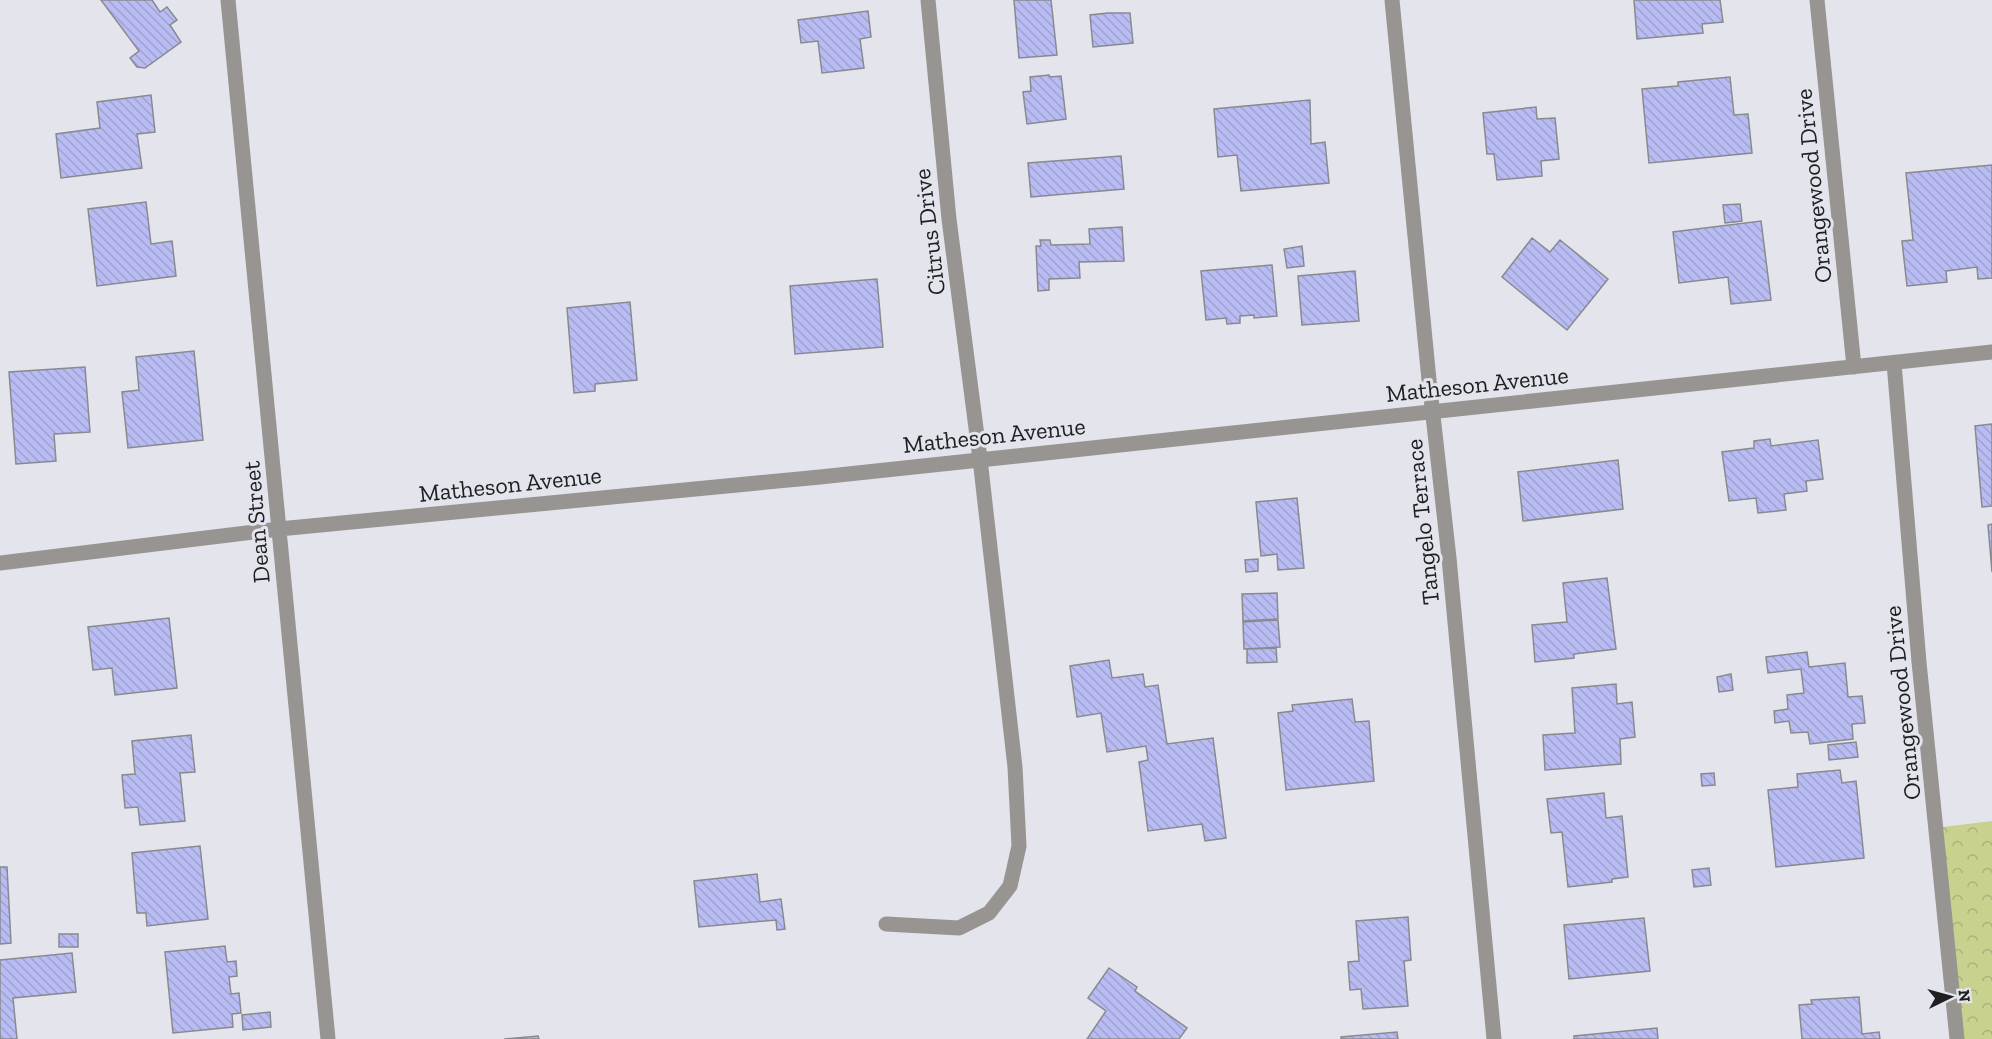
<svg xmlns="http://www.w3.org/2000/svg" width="1992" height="1039" font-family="'Zilla Slab',serif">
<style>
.park{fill:url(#park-crowns)}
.building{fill:url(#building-back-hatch);stroke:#898990;stroke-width:1.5}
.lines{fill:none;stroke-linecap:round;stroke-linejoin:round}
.service{stroke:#979492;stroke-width:15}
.minor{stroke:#979492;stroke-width:15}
.labels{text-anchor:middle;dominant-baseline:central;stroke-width:6;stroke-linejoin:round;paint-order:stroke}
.street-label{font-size:24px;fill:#1e1f21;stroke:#e3e4ec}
</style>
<defs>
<pattern id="park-crowns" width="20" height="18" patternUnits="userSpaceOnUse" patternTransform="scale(1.5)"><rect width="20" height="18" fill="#c8d18e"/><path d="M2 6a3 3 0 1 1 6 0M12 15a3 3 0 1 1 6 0" fill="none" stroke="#abb37a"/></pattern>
<pattern id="building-back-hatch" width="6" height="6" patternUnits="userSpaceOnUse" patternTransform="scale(1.5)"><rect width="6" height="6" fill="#b9bcf3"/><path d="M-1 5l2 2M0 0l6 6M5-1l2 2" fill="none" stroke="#9fa1d0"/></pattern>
</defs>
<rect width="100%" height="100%" fill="#e3e4ec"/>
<path class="park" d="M1992 821V1039H1962L1943 827Z"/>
<path class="building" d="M101 0H152L160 12 167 7 177 20 170 25 181 42 145 68 137 67 130 58 139 51Z
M1014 0H1051L1057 55 1019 58Z
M1634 0H1720L1723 22 1702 24 1703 33 1637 39Z
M868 11 871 37 860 39 864 68 822 73 818 41 801 43 798 20Z
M1108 13H1130L1133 43 1093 47 1090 15Z
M1049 75 1050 77 1061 76 1066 119 1027 124 1023 92 1031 91 1030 77Z
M1730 77 1734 115 1748 114 1752 153 1649 163 1642 89 1678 86V82Z
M151 95 155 132 137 134 142 168 61 178 56 134 100 128 97 102Z
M1310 100 1311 144 1325 142 1329 183 1241 191 1237 155 1218 157 1214 109Z
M1536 107 1537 119 1555 118 1559 159 1541 161 1542 176 1497 180 1494 154H1487L1483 113Z
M1121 156 1124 189 1031 197 1028 163Z
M1992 165V278L1978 279 1977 267 1946 271 1947 282 1907 286 1902 241 1913 240 1906 173Z
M146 202 151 244 172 241 176 276 97 286 88 209Z
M1740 204 1742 221 1725 223 1723 205Z
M1761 221 1771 300 1731 304 1728 277 1679 283 1673 232Z
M1122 227 1124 261 1079 262 1080 278 1049 279V290L1038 291 1036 246H1041L1040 240H1050L1051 245 1090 244 1089 229Z
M1532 238 1550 252 1560 240 1608 279 1567 330 1502 277Z
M1302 246 1304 266 1287 268 1284 249Z
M1272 265 1277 316 1254 318V315L1240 316V323L1227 324 1226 318 1206 320 1201 271Z
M1355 271 1359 321 1302 325 1298 276Z
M877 279 883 347 795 354 790 286Z
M630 302 637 380 595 384V391L574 393 567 308Z
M194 351 203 440 128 448 122 392 139 390 136 357Z
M85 367 90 432 54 434 56 461 16 464 9 372Z
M1992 424V506L1982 507 1975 426Z
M1770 439 1771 446 1818 440 1823 479 1806 481 1807 491 1784 494 1786 510 1758 513 1756 498 1729 501 1722 452 1754 448V441Z
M1618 460 1623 509 1523 521 1518 472Z
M1297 498 1304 568 1278 570 1277 554 1261 556 1256 502Z
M1992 524V572L1988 525Z
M1258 559V571L1246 572 1245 560Z
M1607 578 1616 649 1574 654V658L1535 662 1532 625 1567 622 1563 583Z
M1277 593 1278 619 1243 621 1242 594Z
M169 618 177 688 115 695 112 668 93 670 88 627Z
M1278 620 1280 647 1244 649 1243 622Z
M1276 648 1277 662 1247 663V649Z
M1807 652 1809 667 1845 663 1848 697 1862 696 1865 723 1852 724 1853 739 1810 744 1808 732 1791 733 1789 721 1775 723 1774 711 1788 709 1787 695 1804 693 1801 669 1768 673 1766 657Z
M1109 660 1112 678 1143 674 1145 687 1158 685 1167 744 1213 738 1226 838 1205 841 1202 824 1148 831 1139 762 1148 760 1146 746 1107 752 1101 713 1077 717 1070 666Z
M1731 674 1733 690 1719 692 1717 677Z
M1616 684 1617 704 1632 702 1635 737 1620 739 1621 764 1545 770 1543 735 1575 733 1572 688Z
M1352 699 1355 722 1369 721 1374 781 1286 790 1278 713 1293 711 1292 705Z
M191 735 195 772 180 773 185 821 140 825 138 807 125 808 122 775 135 774 132 741Z
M1856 742 1858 757 1829 760 1828 745Z
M1840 770 1842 783 1856 781 1864 858 1776 867 1768 790 1798 787 1797 774Z
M1714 773 1715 785 1702 786 1701 774Z
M1604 793 1606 818 1622 816 1628 877 1612 879V882L1568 887 1562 832 1551 833 1547 799Z
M200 846 208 919 147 926 146 913H137L132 853Z
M0 867H7L11 943 0 944Z
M1709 868 1711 885 1694 887 1692 870Z
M757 874 760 902 781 899 785 929 777 930 776 920 699 927 694 881Z
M1408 917 1411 960 1404 961 1408 1006 1363 1009 1361 989 1350 990 1348 962 1359 961 1356 921Z
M1644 918 1650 971 1569 979 1564 925Z
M59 934H78V947H59Z
M225 946 227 962 236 961 237 976 229 977 231 994 239 993 241 1013 232 1014 233 1027 173 1033 165 952Z
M72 953 76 992 13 998 17 1039H0V960Z
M1109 968 1137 987 1135 991 1187 1028 1179 1039H1087L1106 1011 1088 998Z
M1859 997 1862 1034 1879 1032 1880 1039H1802L1799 1005 1812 1004 1811 1000Z
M270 1012 271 1027 243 1030 242 1015Z
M1657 1028 1658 1039H1574V1036Z
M1397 1032 1398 1039H1341V1037Z
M538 1036 539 1039H504Z"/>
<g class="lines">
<path class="service" d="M886 924 959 928 989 913 1010 886 1019 846 1015 767 980 459"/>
<path class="minor" d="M228 0 328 1039
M928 0 949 219 980 459
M1392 0 1429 380 1449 558 1494 1039
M1817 0 1854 367
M1894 363 1919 662 1957 1039
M0 563 279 529 820 477 1992 352"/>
</g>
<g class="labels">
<g class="street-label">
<text transform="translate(1813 186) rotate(-96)">Orangewood Drive</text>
<text transform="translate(929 232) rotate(-97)">Citrus Drive</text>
<text transform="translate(1477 384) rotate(-6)">Matheson Avenue</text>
<text transform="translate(994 435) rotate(-6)">Matheson Avenue</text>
<text transform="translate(510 484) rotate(-6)">Matheson Avenue</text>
<text transform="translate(256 522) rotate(-95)">Dean Street</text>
<text transform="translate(1422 522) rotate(-96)">Tangelo Terrace</text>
<text transform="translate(1902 703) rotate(-96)">Orangewood Drive</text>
</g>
</g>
<g transform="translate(1950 997) rotate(85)" stroke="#e3e4ec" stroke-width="4.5" paint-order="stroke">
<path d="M0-4.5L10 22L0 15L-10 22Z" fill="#1e1f21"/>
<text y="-9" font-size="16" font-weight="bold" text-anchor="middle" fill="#1e1f21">N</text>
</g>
</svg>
